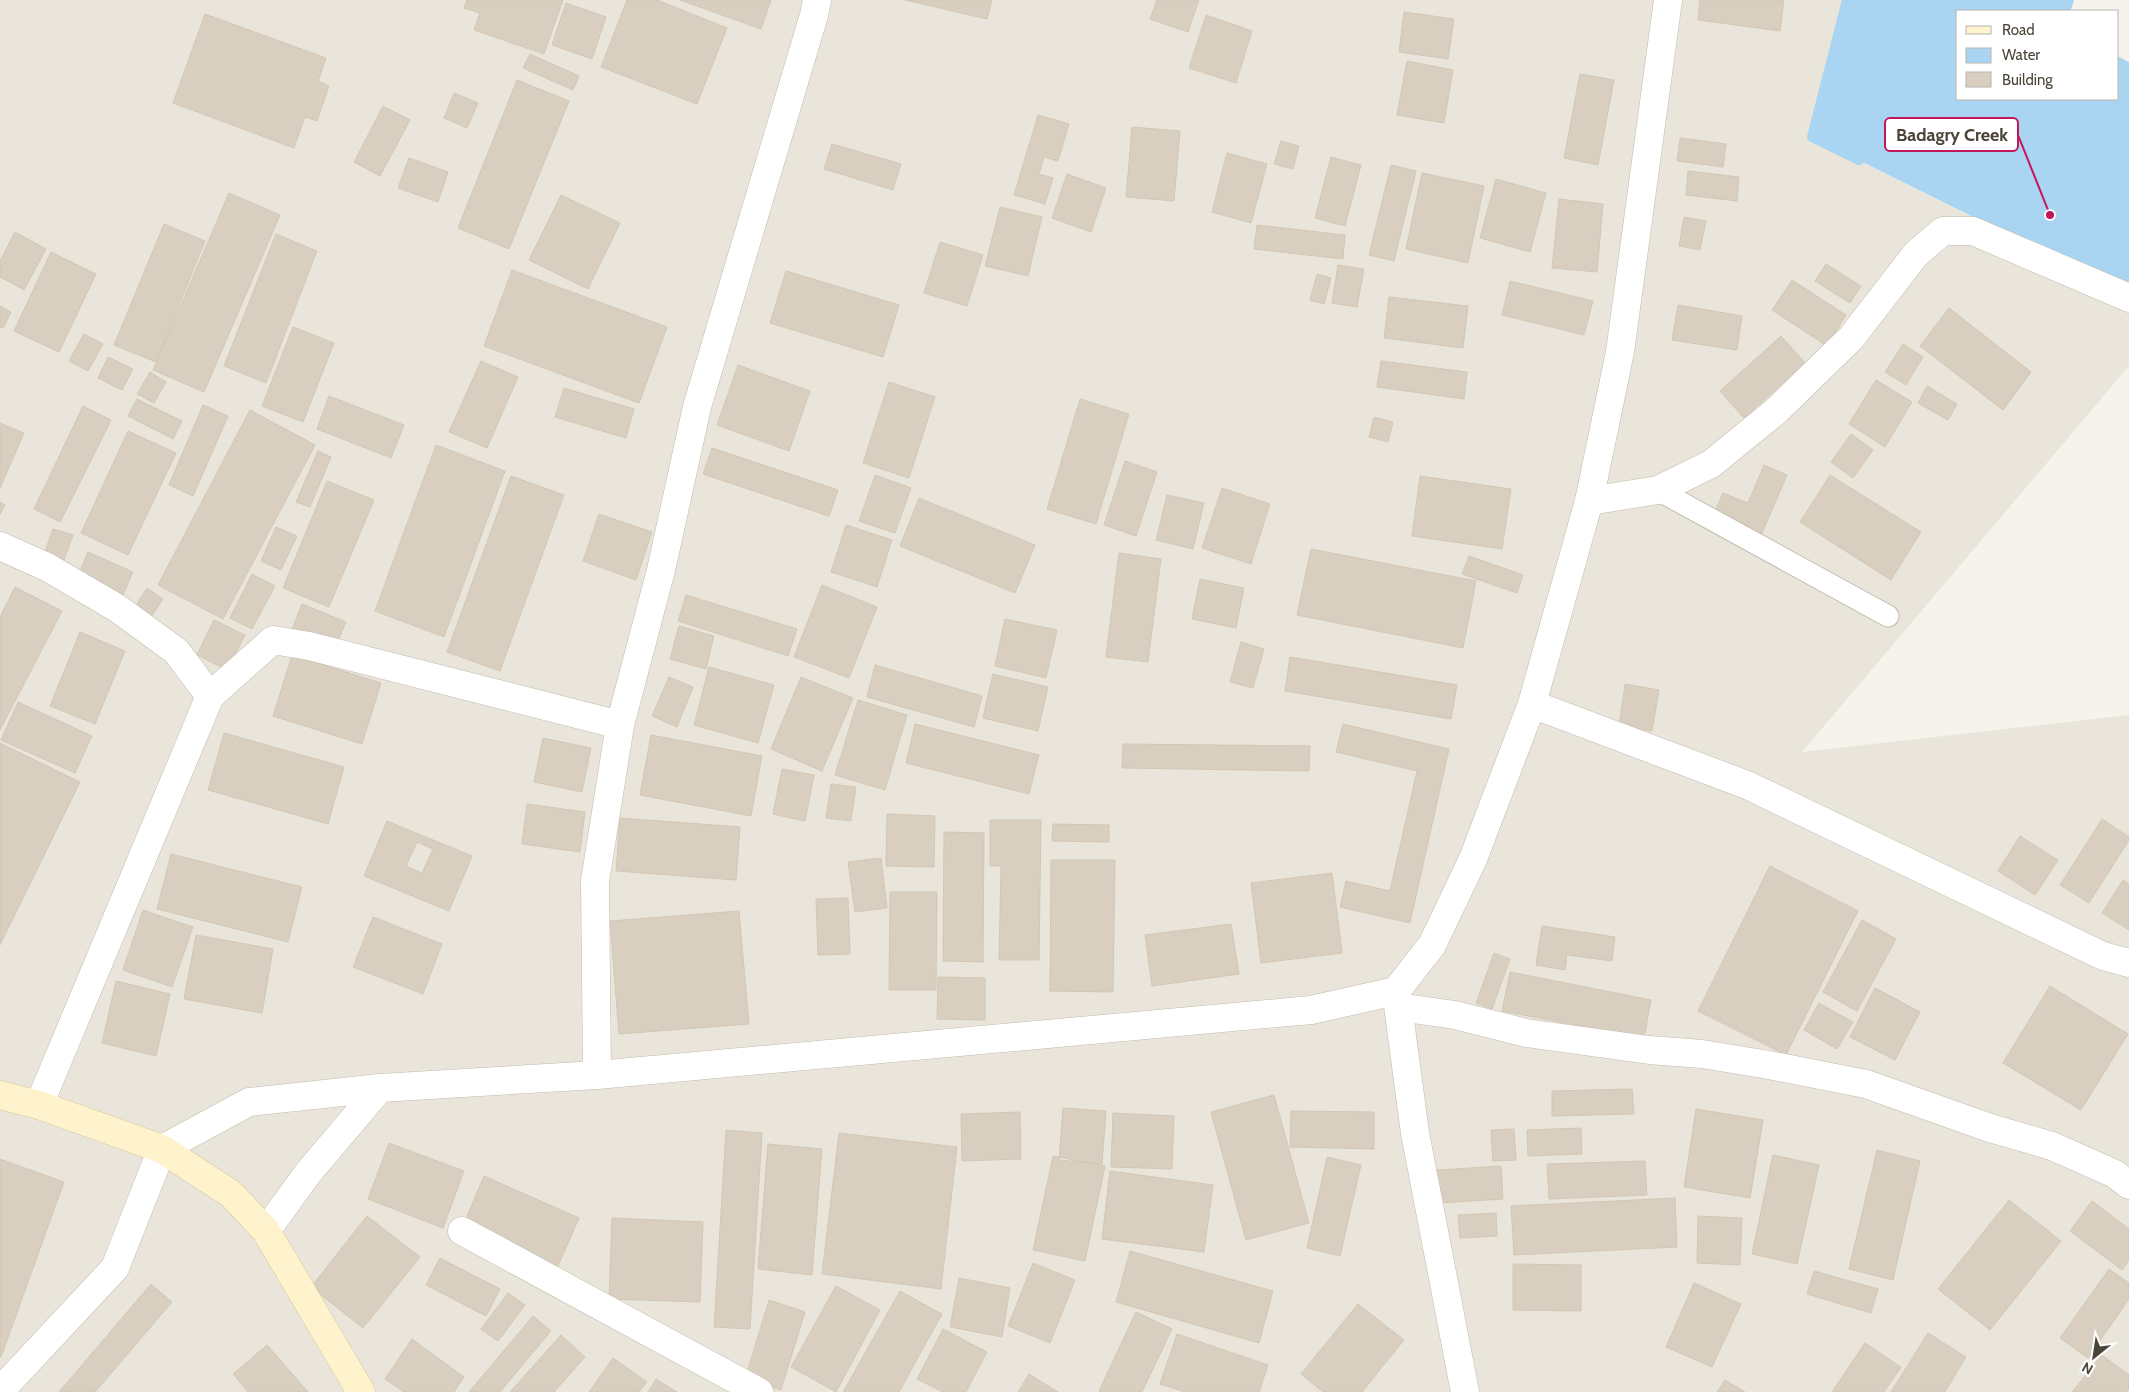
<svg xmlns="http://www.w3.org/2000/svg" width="2129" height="1392" font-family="Cabin,sans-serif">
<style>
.residential{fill:#eae5da}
.water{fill:#a9d4f2}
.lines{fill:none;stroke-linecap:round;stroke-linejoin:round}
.stream{stroke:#a9d4f2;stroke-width:10}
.building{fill:#d8cfc1;stroke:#d3c7b4;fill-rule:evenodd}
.service-casing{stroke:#c2bbae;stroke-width:23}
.minor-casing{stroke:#c2bbae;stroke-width:29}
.tertiary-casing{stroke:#c2bbae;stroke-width:29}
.secondary-casing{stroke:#d6c79b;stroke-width:29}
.service{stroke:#fff;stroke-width:21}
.minor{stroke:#fff;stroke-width:28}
.tertiary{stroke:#fff;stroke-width:28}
.secondary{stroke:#fff3cd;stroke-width:28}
.leader{fill:none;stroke:#c2185b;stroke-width:2}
.callout-dot{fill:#c2185b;stroke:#fff;stroke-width:2}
.callout{fill:#fff;stroke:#c2185b;stroke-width:2}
.callout-label{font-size:18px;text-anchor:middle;font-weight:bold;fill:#4b4439}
</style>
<rect width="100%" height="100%" fill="#f6f3ec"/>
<path class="residential" d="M0 0H1847L1812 137 2129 294V366L1802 752 2129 715V1392H0Z"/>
<path class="water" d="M1847 0H2069L2065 11H1958V99H2118V62L2129 68V294L1812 137Z"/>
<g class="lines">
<path class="stream" d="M1847 0 1812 137 1859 160
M2065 11 2069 0
M2118 62 2129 68"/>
</g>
<path class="building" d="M467 0H563L544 54 474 30 480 13 464 8Z
M627 0H657L727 28 697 104 601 67Z
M680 0H771L761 29Z
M905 0H992L987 19Z
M1157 0H1199L1188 32 1150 19Z
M1700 0H1784L1780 31 1698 20Z
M566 3 606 17 592 59 552 45Z
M1404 12 1454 19 1448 59 1399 52Z
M205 14 326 58 318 81 329 86 317 121 305 117 294 148 173 103Z
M1206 15 1252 31 1236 83 1189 68Z
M530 54 579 76 573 90 523 68Z
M1407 61 1453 70 1444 123 1397 115Z
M1580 74 1614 80 1598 165 1564 158Z
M517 80 569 101 509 249 458 228Z
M454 93 478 103 467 128 444 118Z
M383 106 410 120 380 176 354 162Z
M1038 115 1069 124 1058 161 1044 157 1039 174 1053 178 1045 204 1014 195Z
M1132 127 1180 131 1174 201 1126 197Z
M1680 138 1726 144 1723 167 1677 161Z
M1281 141 1299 146 1293 169 1274 164Z
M832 144 901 164 893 190 824 169Z
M1227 153 1267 164 1251 223 1212 212Z
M1331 157 1361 165 1345 226 1315 218Z
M409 158 448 172 438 202 398 188Z
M1391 165 1416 171 1394 261 1369 255Z
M1688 171 1739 177 1737 201 1686 195Z
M1422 173 1484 186 1468 263 1406 249Z
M1067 174 1106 188 1091 232 1052 218Z
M1496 179 1546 193 1530 252 1480 238Z
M229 193 280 215 204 392 153 370Z
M561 195 620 223 588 289 529 260Z
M1559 199 1603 204 1597 272 1552 268Z
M1000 207 1042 217 1028 276 985 266Z
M1684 217 1706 221 1700 250 1679 246Z
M164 224 205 241 156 362 114 345Z
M1257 225 1345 235 1343 259 1254 249Z
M15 232 46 249 24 290 0 277V261Z
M276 234 317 251 266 383 224 366Z
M940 242 983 255 967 306 924 293Z
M51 252 96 274 59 352 14 331Z
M1826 264 1861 286 1850 303 1815 281Z
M1338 265 1364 269 1357 307 1332 303Z
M512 270 667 327 639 403 484 346Z
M786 271 899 305 883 357 770 323Z
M1317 274 1331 278 1324 304 1310 300Z
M1792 280 1846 315 1827 346 1772 310Z
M1510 281 1593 301 1584 335 1502 315Z
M1389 297 1468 306 1463 348 1384 338Z
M1678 305 1742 316 1737 350 1672 340Z
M0 306 11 312 3 328 0 327Z
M1949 308 2031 372 2003 410 1920 346Z
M293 327 334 343 303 422 262 406Z
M84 334 103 344 88 371 69 361Z
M1781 336 1805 363 1744 418 1720 391Z
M1903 344 1923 357 1906 385 1885 372Z
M108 357 133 369 122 390 98 378Z
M481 361 518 377 487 448 449 432Z
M1381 361 1467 372 1464 399 1377 387Z
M738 365 810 391 789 451 717 425Z
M150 372 166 382 154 403 137 394Z
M1876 380 1912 402 1885 447 1849 424Z
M889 382 935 397 909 478 863 463Z
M1927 386 1957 404 1948 420 1918 403Z
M564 388 634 409 626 438 555 417Z
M329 396 404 425 391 458 317 429Z
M137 399 182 421 173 439 128 416Z
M1080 399 1129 414 1096 524 1047 509Z
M203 405 228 416 193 496 169 485Z
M83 406 111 420 60 522 34 509Z
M250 410 315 445 223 619 158 585Z
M1374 417 1393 422 1388 442 1369 437Z
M0 423 24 433 0 488Z
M128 431 176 453 128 555 81 533Z
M1851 434 1873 450 1853 478 1831 462Z
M436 445 505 471 444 637 375 611Z
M712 448 838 490 829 516 703 474Z
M318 451 331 457 310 507 296 502Z
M1125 461 1157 472 1136 536 1104 525Z
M1764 465 1787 475 1760 538 1712 518 1723 493 1748 503Z
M875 475 911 488 895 533 859 521Z
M1830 475 1921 532 1891 580 1800 522Z
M511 476 564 495 500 671 447 652Z
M1420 476 1511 489 1502 549 1412 536Z
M327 481 374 500 329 607 283 588Z
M1222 488 1270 504 1251 564 1202 548Z
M1167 495 1204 503 1193 549 1156 540Z
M919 498 1035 545 1015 593 900 546Z
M0 502 5 505 0 514Z
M599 514 652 532 636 580 583 561Z
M846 525 892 540 877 587 831 572Z
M276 527 297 536 281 570 261 561Z
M53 529 73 535 64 560 44 554Z
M1311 549 1476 581 1463 648 1297 615Z
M88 552 133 572 123 595 78 576Z
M1119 553 1161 559 1148 662 1106 657Z
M1469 556 1523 575 1517 593 1462 574Z
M252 574 275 586 252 629 230 618Z
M1200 579 1244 588 1236 628 1192 619Z
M822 585 877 607 849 678 794 657Z
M15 587 62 611 0 730V617Z
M147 588 163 599 151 617 135 607Z
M686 595 797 629 788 656 678 621Z
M302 604 346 622 335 648 292 630Z
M1005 619 1057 630 1046 678 995 666Z
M214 620 245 635 227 670 197 655Z
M679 626 714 636 706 669 670 659Z
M80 632 125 651 95 724 50 706Z
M1241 642 1264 649 1253 688 1230 682Z
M292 655 381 683 362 744 273 716Z
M1290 657 1457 685 1451 719 1285 691Z
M875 665 982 696 974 727 867 697Z
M709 667 774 685 758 743 694 725Z
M993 674 1048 687 1038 731 983 718Z
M669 677 693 687 677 727 652 716Z
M801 677 853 698 822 771 771 749Z
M1625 684 1659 690 1652 731 1619 726Z
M858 700 907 715 885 790 835 775Z
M18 702 92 736 75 773 1 740Z
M915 724 1039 755 1029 794 906 763Z
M1343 724 1449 749 1410 923 1340 907 1346 881 1390 891 1417 771 1336 752Z
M224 733 344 767 328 824 208 790Z
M651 735 762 756 751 816 640 795Z
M543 738 591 748 582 792 534 782Z
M0 743 80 782 0 945Z
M1123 744 1310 746 1309 771 1122 768Z
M782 769 814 775 805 821 773 814Z
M831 784 856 787 851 821 826 818Z
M527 804 585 812 580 852 522 844Z
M887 814 935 816 934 867 886 866Z
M620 818 740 827 736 880 616 871Z
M2102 819 2129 837V840L2089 903 2060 885Z
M990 820H1041L1039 960H999L1001 866H990Z
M387 821 472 856 449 911 364 876ZM417 842 433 849 422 873 406 866Z
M1053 824 1109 825V842L1052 841Z
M944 832 984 833 983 962 943 961Z
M2020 836 2058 860 2035 895 1998 871Z
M171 854 302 887 288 942 157 909Z
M881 858 887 908 855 912 848 862Z
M1051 860H1115L1113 992 1050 991Z
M1770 866 1858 911 1786 1055 1698 1011Z
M1332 873 1342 953 1261 963 1251 883Z
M2123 880 2129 884V930L2102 913Z
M890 892H937L936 990H889Z
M848 898 850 954 818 955 816 899Z
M143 910 193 927 172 987 123 970Z
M739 911 749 1024 619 1034 610 921Z
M373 917 442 944 423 994 353 967Z
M1862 920 1896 939 1857 1011 1823 992Z
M1231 924 1239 974 1152 986 1145 935Z
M1542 926 1615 937 1612 961 1567 955 1565 970 1536 965Z
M196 935 273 949 262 1013 184 999Z
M1494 953 1510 959 1492 1009 1476 1003Z
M1510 972 1651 1000 1644 1038 1502 1011Z
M938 977 985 978V1020L937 1019Z
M116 981 170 994 156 1056 102 1043Z
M2050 986 2128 1034 2081 1110 2003 1063Z
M1875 988 1920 1012 1895 1060 1850 1037Z
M1819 1003 1853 1022 1837 1049 1804 1030Z
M1632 1089 1634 1114 1552 1116V1091Z
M1274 1095 1309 1223 1246 1240 1211 1112Z
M1063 1108 1106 1111 1102 1164 1059 1160Z
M1696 1109 1763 1120 1750 1198 1684 1187Z
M1291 1111 1374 1112V1149L1290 1147Z
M1020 1112 1021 1159 962 1161 961 1114Z
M1113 1113 1174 1116 1172 1169 1111 1167Z
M1581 1128 1582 1154 1528 1156 1527 1130Z
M1514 1129 1516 1160 1493 1161 1491 1130Z
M726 1130 762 1133 750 1329 714 1327Z
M839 1133 957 1147 941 1289 822 1274Z
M389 1143 464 1171 443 1228 368 1199Z
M768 1144 822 1149 812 1275 758 1269Z
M1877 1150 1920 1161 1893 1280 1849 1269Z
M1773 1155 1819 1165 1797 1264 1752 1254Z
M1053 1156 1105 1166 1085 1261 1033 1250Z
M1327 1157 1361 1165 1340 1256 1307 1248Z
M0 1159 64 1182 1 1357H0Z
M1645 1161 1647 1195 1549 1199 1547 1164Z
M1501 1166 1503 1199 1439 1203 1437 1170Z
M1110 1171 1213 1185 1204 1252 1102 1239Z
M484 1176 579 1218 558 1266 463 1226Z
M1675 1198 1677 1247 1514 1255 1511 1206Z
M2009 1200 2061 1241 1990 1330 1938 1289Z
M2092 1201 2129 1229V1260L2122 1270 2070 1231Z
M1496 1213 1497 1236 1460 1238 1458 1215Z
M367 1216 420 1257 363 1328 311 1287Z
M1698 1216 1742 1218 1740 1265 1697 1263Z
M612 1218 703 1222 700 1302 609 1299Z
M1130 1251 1273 1291 1259 1343 1116 1302Z
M440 1258 500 1289 486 1316 426 1285Z
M1033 1263 1075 1280 1050 1343 1008 1326Z
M1513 1264 1581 1265V1311L1513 1310Z
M2109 1269 2129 1283V1299L2088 1358 2060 1338Z
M1814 1271 1878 1289 1871 1313 1807 1294Z
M959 1278 1010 1288 1002 1337 950 1327Z
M1694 1283 1741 1304 1712 1367 1666 1347Z
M151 1284 172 1302 95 1392H59Z
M836 1286 880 1310 836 1392 791 1367Z
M900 1291 942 1314 899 1392H843Z
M508 1293 525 1305 498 1341 481 1329Z
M769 1300 805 1312 781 1390 745 1379Z
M1358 1304 1404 1340 1362 1392H1323L1301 1374Z
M1136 1312 1172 1329 1142 1392H1101L1099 1391Z
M533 1316 551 1331 500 1392H469Z
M943 1329 987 1352 966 1392H943L917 1379Z
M1928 1333 1966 1357 1945 1392H1891Z
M1177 1334 1268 1365 1259 1392H1185L1160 1384Z
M561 1335 585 1357 554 1392H510Z
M412 1339 464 1377 454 1392H404L385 1379Z
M1865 1343 1901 1367 1884 1392H1832Z
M267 1345 308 1392H248L233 1374Z
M2102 1355 2129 1375V1389L2126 1392H2072Z
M613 1358 647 1382 639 1392H589Z
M1029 1374 1058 1392H1018Z
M656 1379 677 1392H648Z
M1725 1380 1745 1392H1717Z"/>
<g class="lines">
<g class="service-casing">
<path id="service" d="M1658 490 1888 616"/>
</g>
<g class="minor-casing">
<path id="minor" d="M1589 501 1658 490 1711 464 1776 411 1851 338 1916 254 1943 231H1973L2129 298
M0 546 47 567 117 608 176 651 210 696 39 1105
M210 696 273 640 309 646 620 725
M1532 704 1747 785 2103 956 2129 963
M1396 991 1415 1133 1465 1392
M1398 1007 1455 1015 1526 1033 1649 1050 1702 1054 1769 1065 1866 1084 1990 1128 2052 1146 2115 1174 2129 1185
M597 1075 595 881 620 725 661 570 697 407 814 15 817 0
M462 1231 759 1392
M0 1391 115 1268 162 1149"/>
</g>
<g class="tertiary-casing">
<path id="tertiary" d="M162 1149 249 1102 380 1088 597 1075 1311 1010 1396 991 1432 945 1473 859 1532 704 1589 501 1620 352 1668 0
M266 1231 308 1173 380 1088"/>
</g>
<g class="secondary-casing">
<path id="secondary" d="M0 1095 39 1105 162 1149 231 1194 266 1231 361 1392"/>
</g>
<use href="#service" class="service"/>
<use href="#minor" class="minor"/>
<use href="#tertiary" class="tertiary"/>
<use href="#secondary" class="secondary"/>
</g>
<path class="leader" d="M2050 215L2018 135"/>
<circle class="callout-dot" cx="2050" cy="215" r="5"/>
<rect class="callout" x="1885" y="118" width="133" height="33" rx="5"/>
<g class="callout-label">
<text x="1952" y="141">Badagry Creek</text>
</g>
<rect x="1956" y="10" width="162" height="90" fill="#ffffff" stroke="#b7b4b0"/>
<rect x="1966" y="26" width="25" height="8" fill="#fff3cd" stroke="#b7b4b0"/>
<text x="2002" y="35" font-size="15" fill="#4b4439">Road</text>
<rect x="1966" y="48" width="25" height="15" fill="#a9d4f2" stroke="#b7b4b0"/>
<text x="2002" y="60" font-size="15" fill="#4b4439">Water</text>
<rect x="1966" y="72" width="25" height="15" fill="#d8cfc1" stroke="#b7b4b0"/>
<text x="2002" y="85" font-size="15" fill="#4b4439">Building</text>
<g transform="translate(2094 1357) rotate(210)" stroke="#ffffff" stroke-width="4" paint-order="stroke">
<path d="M0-4L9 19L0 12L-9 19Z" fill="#4b4439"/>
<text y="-8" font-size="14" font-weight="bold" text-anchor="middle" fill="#4b4439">N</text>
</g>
</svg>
